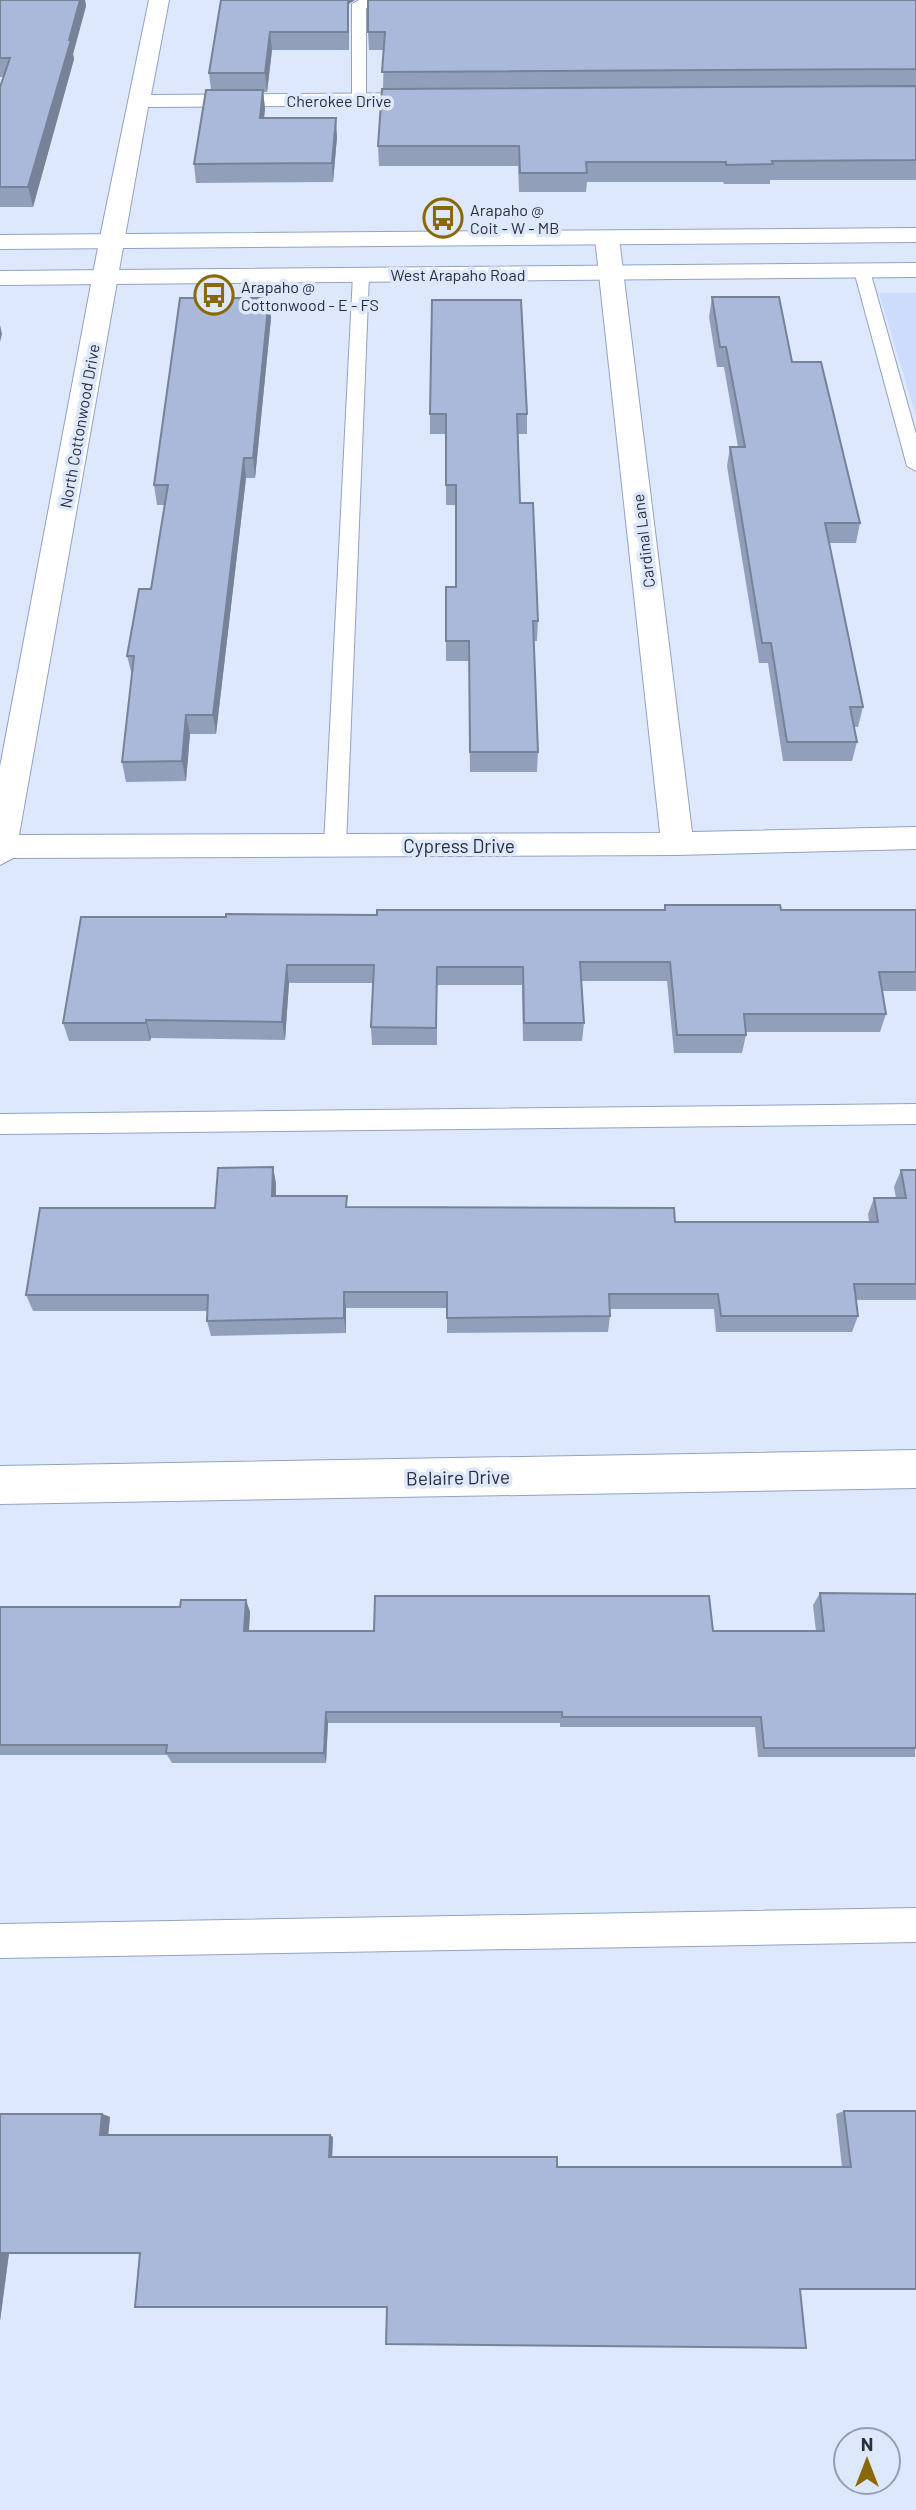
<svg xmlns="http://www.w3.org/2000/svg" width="916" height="2510" font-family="Barlow,sans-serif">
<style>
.built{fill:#cddcfd}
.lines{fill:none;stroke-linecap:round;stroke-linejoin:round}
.lane-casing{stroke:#93a2c2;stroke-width:2}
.street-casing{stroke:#93a2c2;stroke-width:2}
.secondary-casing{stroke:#93a2c2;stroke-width:2}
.lane{fill:#fff;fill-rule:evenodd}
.street{fill:#fff;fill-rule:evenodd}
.secondary{fill:#fff;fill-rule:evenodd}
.wall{fill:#929fbb}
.shaded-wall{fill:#778298}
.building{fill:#aab9d9;stroke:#778298;stroke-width:2}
.labels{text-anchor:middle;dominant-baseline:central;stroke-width:7;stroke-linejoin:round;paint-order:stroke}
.far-street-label{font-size:16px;fill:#282e3b;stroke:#dee8fd}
.far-poi-label{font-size:16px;fill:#282e3b;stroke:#dee8fd;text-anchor:start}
.street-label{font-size:19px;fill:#282e3b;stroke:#dee8fd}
</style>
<rect width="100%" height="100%" fill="#dee8fd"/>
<path class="built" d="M879 293H916V416Z"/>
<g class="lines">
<g class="lane-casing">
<path id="lane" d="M359 0H407L410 3 403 7 366 8V100L359 104 352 100V4Z
M862 266 870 271 916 434V471L907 466 854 271Z
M361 270 369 275 346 846 343 852 335 854 327 852 324 846 353 275Z
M916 1104V1124L0 1134V1114Z
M916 1908V1942L0 1958V1924Z"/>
</g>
<g class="street-casing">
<path id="street" d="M149 0H169L151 95 434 93 441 95 445 99 441 103 434 105 148 107 19 835 660 833 595 238 599 233H615L619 238 692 832 916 827V849L677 855 13 858 0 865V767L99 242Z
M916 1450V1488L0 1504V1466Z"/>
</g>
<g class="secondary-casing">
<path id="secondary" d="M916 228V242L0 249V235Z
M916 263V277L0 285V271Z"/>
</g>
<use href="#lane" class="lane"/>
<use href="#street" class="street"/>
<use href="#secondary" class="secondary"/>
</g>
<path class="wall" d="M0 0H85L86 6 73 54 74 59 33 207H0V87L3 77H0Z
M221 0 349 4V50H272L267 92H263L265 109 264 118 337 137 333 182 196 183 194 164 211 90 209 73Z
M916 0V180H770V184H724L723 182H587L586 192H519L518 166H379L378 146 383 89 384 50H369L368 32Z
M712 297 792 362 860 523 856 543H829L863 707 858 727H854L857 742 852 761H783L768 663H759L727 466 730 447H738L724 367H717L709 317Z
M269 298 271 318 255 478H246L216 734H190L186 781 126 782 122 762 132 675 127 656 151 589 165 505H157L154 485Z
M430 414H527V434H518L520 503 538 621 537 641H534L538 752 537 772H470L469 661H446V587H456V505H446V434H430Z
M665 905 781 910H916V991H882L886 1014 880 1032H746V1035L742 1053H674L667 981H581L584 1023 582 1041H523L522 985H437V1045H372L371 1027 373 983H289L285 1040 151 1038 150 1041H69L63 1023 226 917 664 910Z
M273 1167 276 1184V1196L348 1207 675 1222H869L868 1214 874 1198H896L894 1187 901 1170H916V1300H856L858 1316 852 1332H716L714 1309H610V1316L608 1332 447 1333V1308H346V1333L211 1336 207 1321V1311H33L26 1295 215 1208Z
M820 1593 916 1594 915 1757H758L755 1727H560V1723H328L326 1763H172L167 1755H0V1607H180L246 1600 250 1612 249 1631H816L813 1605Z
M844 2111H916L800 2289 387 2307 140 2253H9L0 2321V2114H102L110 2117 108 2135H330L333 2137 332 2157 557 2167H842L836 2114Z"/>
<path class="shaded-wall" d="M80 0H85L86 6 73 54 74 59 33 207 28 187Z
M348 0H355L349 4V50Z
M270 32 272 50 267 92 265 73Z
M263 90 265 109 262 137 260 118Z
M336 118 337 137 333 182 332 163Z
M269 298 271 318 255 478 253 458Z
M0 325 2 334 0 342Z
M244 458 246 478 216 734 213 715Z
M186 715 190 734 186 781 182 761Z
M287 965 289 983 285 1040 282 1022Z
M146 1020 151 1038 150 1041 146 1023Z
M273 1167 276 1184 275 1213 272 1196Z
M344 1292 346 1308V1333L344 1318Z
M246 1600 250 1612 248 1643 244 1631Z
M326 1712 328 1723 326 1763 324 1753Z
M102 2114 110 2117 108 2137 100 2135Z
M330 2135 333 2137 332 2159 329 2157Z
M0 2253H9L0 2321Z"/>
<path class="building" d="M0 0H80L69 40H71L28 187H0V87L10 58H0Z
M221 0H348V32H270L265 73H209Z
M368 0H916V69L382 72 385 32H368Z
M916 86V160L772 161 773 164 726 165V162H586L587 173H520L519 146H378L382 89Z
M206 90H263L260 118H336L332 163 194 164Z
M712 297H779L792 362H821L860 523H825L863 707H850L857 742H787L771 643H762L730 447H745L726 347H720Z
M180 298H269L253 458H244L213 715H186L182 761 122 762 134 656H127L139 589H151L168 485H154Z
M432 300H521L527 414H517L520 503H533L538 621H533L538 752H470L469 641H446V587H456V485H446V414H430Z
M665 905H780L781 910H916V972H879L886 1014H744L746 1035H677L670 962H580L584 1023H524L523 967H437L436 1028 371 1027 374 965H287L282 1022 146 1020V1023H63L81 917H226V914L377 915V910H665Z
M273 1167 272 1196H347L346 1207 674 1208 675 1222H878L874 1198H906L901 1170H916V1284H854L858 1316H721L718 1294H609L610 1316 447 1318V1292H344V1318L207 1321 208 1295H26L40 1208H215L218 1168Z
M820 1593 916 1594V1748H764L761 1717H562V1712H326L324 1753H166L167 1745H0V1607H180L181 1600H246L244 1631H374L375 1596H709L713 1631H824Z
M844 2111H916V2289H800L806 2348 386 2344 387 2307H135L140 2253H0V2114H102L100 2135H330L329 2157H557V2167H851Z"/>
<defs>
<g id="bus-ring" transform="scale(2.0125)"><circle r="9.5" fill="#dee8fd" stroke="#896806" stroke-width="1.5"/><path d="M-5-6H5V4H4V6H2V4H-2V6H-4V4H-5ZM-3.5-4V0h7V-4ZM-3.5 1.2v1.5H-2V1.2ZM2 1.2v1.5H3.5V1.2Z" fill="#896806"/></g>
</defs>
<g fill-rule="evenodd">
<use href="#bus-ring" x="443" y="218"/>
<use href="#bus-ring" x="214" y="295"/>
</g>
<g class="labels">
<g class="far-street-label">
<text x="339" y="100">Cherokee Drive</text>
<text x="458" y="274">West Arapaho Road</text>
<text transform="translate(79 426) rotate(-80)">North Cottonwood Drive</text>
<text transform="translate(643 541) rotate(-97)">Cardinal Lane</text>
</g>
<g class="far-poi-label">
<text x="470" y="209">Arapaho @<tspan x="470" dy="18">Coit - W - MB</tspan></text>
<text x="241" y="286">Arapaho @<tspan x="241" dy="18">Cottonwood - E - FS</tspan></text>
</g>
<g class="street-label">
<text x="459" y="845">Cypress Drive</text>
<text transform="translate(458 1477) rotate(-1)">Belaire Drive</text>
</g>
</g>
<g transform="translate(867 2461)"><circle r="33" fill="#dee8fd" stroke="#959eaf" stroke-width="2"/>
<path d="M0-5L12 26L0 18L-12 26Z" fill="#896806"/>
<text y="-10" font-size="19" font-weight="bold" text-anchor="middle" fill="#282e3b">N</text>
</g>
</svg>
